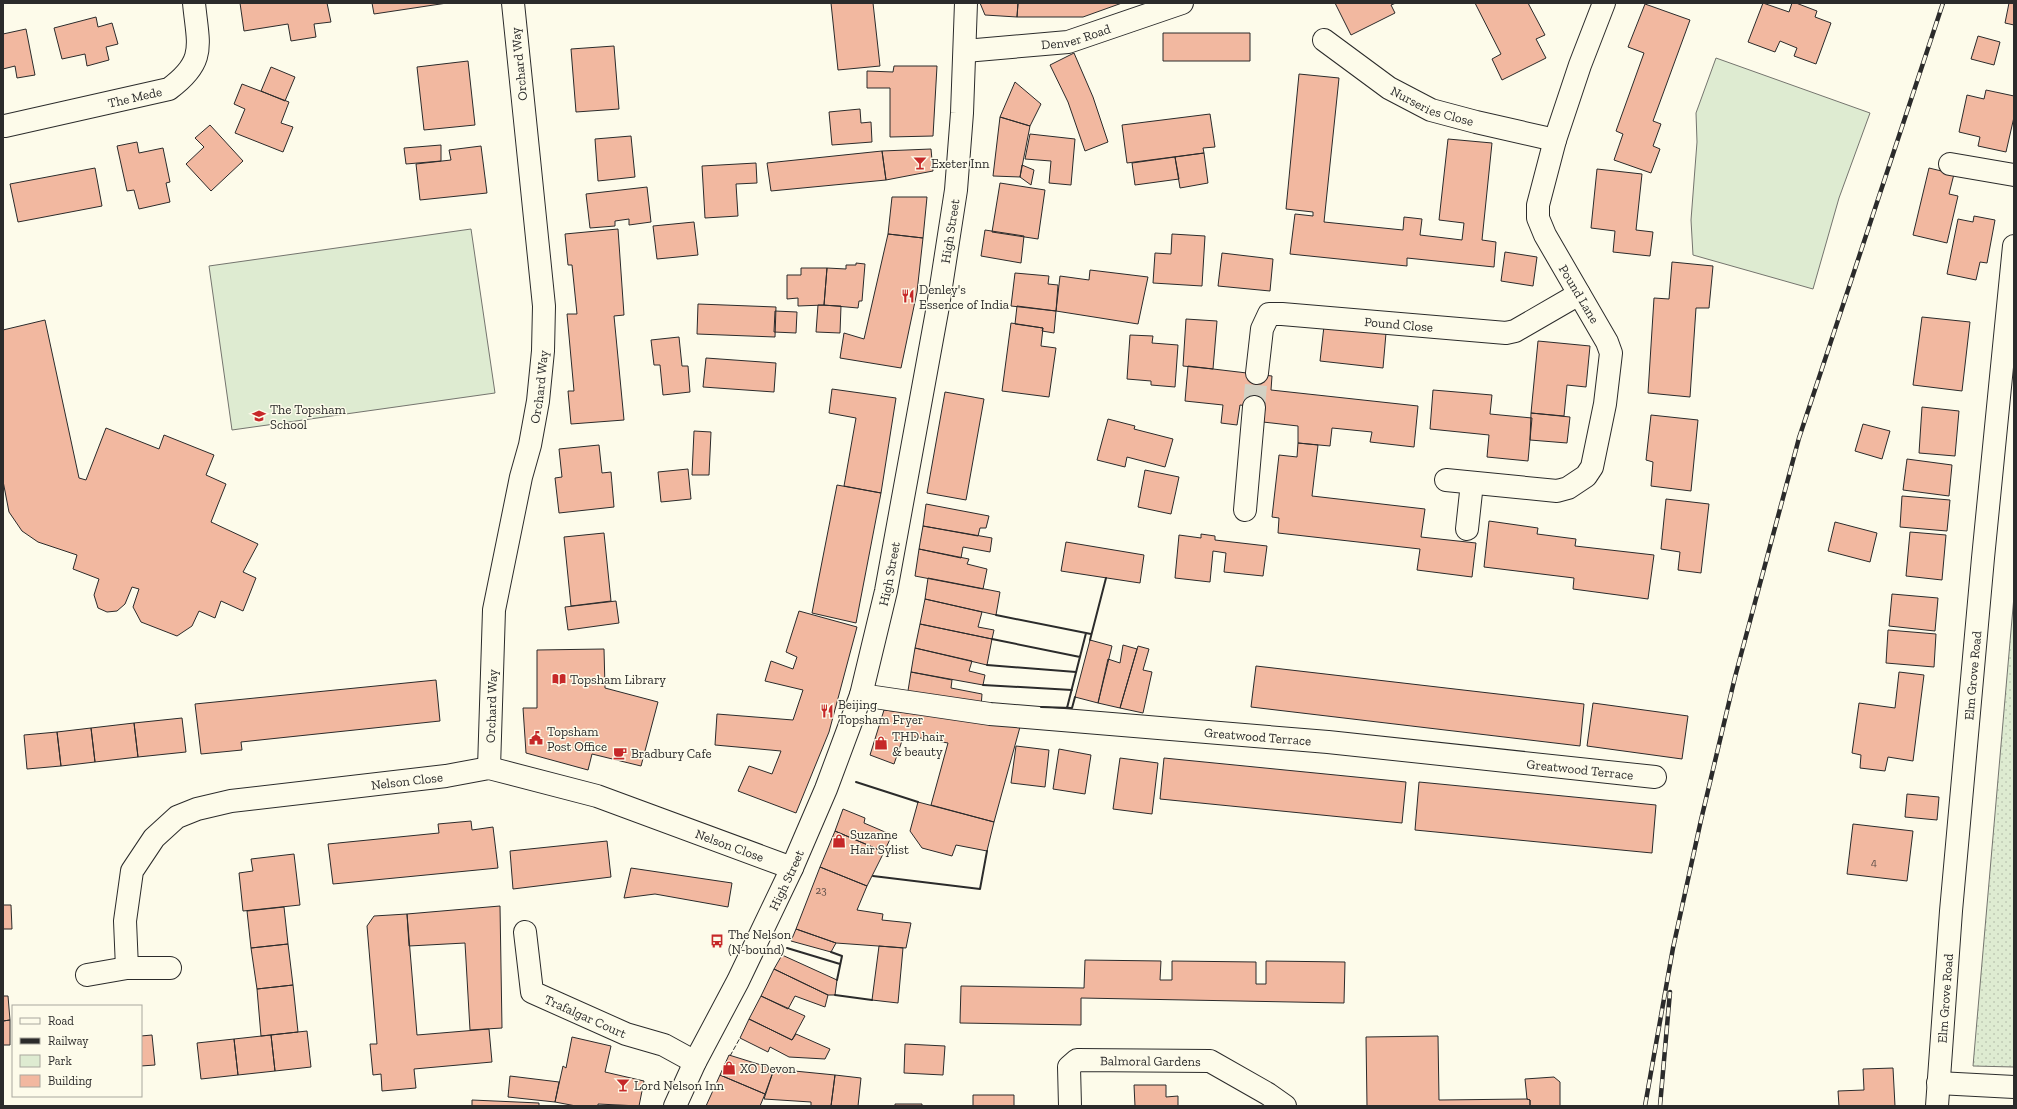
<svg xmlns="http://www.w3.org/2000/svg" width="2017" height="1109" font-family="'Zilla Slab',serif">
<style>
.green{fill:#deebd1;stroke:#74746e}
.garden{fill:url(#garden-dots);stroke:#74746e}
.building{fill:#f2b8a0;stroke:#2b2b2b}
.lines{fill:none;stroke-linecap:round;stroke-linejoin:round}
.minor-tunnel{stroke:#d3d1c4;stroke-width:22;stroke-dasharray:22 11;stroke-linecap:butt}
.minor-casing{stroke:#2b2b2b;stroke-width:24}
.minor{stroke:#fdfbea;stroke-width:22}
.rail-casing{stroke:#2b2b2b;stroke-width:4.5}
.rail{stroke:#fdfbea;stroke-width:3;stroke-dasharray:9;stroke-linecap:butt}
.fence{stroke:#2b2b2b;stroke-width:1;stroke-dasharray:5 2;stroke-linecap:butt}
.wall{stroke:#2b2b2b;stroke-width:2}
.labels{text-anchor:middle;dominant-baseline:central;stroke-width:3;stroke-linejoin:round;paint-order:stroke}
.number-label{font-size:11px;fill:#5d4e48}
.street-label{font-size:13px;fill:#2b2b2b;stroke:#fdfbea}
.poi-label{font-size:13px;fill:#2b2b2b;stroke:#fdfbea;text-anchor:start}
</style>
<defs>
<pattern id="garden-dots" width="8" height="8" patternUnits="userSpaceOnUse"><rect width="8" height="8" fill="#deebd1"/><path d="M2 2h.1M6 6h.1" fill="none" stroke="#bfcab4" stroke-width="1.8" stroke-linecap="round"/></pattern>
</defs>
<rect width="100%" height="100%" fill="#fdfbea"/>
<path class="green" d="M1716 58 1870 113 1839 198 1813 289 1693 255 1691 220 1697 142 1696 113Z
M471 229 495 393 232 430 209 266Z"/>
<path class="garden" d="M2014 596V1067L1973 1066Z"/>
<path class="building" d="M240 3H327L331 22 314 24 316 37 291 41 288 24 244 31Z
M372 3H447L374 14Z
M831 3H873L880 66 838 70Z
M980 3H1018L1017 17 985 15Z
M1018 3H1122L1083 17H1017Z
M1335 3H1396L1391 5 1395 13 1351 35Z
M1475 3H1528L1545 35 1536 39 1546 58 1502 80 1492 59 1501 54Z
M1763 3 1789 12 1792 3H1796L1817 11 1815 17 1831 23 1816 64 1794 56 1797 48 1780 41 1775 52 1748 42Z
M2009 3H2014V25L2005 23Z
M1645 4 1690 20 1653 121 1661 124 1653 146 1660 149 1651 173 1614 160 1623 134 1616 131 1644 53 1628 47Z
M96 17 98 27 112 23 118 44 106 47 109 60 87 66 85 54 62 59 54 28Z
M26 29 35 75 17 78 15 66 3 69V34Z
M1163 33H1250V61H1163Z
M1978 36 2000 42 1994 65 1971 59Z
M614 46 619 109 576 112 571 49Z
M1074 53 1093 97 1108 142 1085 151 1068 102 1050 65Z
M468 61 475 125 424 130 417 67Z
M894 66H937L933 136 890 137V88H867V71L893 72Z
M271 67 295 77 285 101 261 91Z
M1299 74 1339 78 1324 222 1403 230 1404 217 1422 219 1420 235 1462 240 1464 223 1439 220 1448 139 1492 143 1482 240 1496 242 1494 267 1407 258V266L1290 254 1295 214 1313 216V212L1286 209Z
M1015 82 1041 104 1030 126 1000 117Z
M242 84 289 102 281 123 293 127 283 152 235 133 245 109 234 104Z
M1986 90 2014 96V117L2006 152 1978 146 1980 137 1959 132 1967 95 1984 99Z
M860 109 861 123 871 122 872 142 832 145 829 112Z
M1210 114 1215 147 1203 148 1204 153 1127 163 1122 125Z
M1000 117 1030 126 1020 177 993 176Z
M210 125 243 161 211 191 186 164 204 147 195 138Z
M1030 134 1075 139 1071 185 1049 183 1051 161 1025 159Z
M631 136 635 177 598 181 595 139Z
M137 142 139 153 163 148 170 182 166 183 170 202 139 209 134 190 127 191 117 146Z
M441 145V161L406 164 404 148Z
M481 146 487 193 420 200 416 164 451 160 449 150Z
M931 149 933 171 886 180 882 151Z
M882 151 886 180 771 191 767 163Z
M1204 153 1208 183 1180 188 1175 157Z
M1175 157 1179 179 1135 185 1132 163Z
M756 163 757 183 736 184 738 216 705 218 702 166Z
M1022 165 1034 170 1031 185 1020 177Z
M95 168 102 206 18 222 10 184Z
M1929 168 1954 174 1949 194 1958 196 1947 243 1913 235Z
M1597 169 1642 174 1636 230 1653 232 1650 256 1613 252 1615 231 1591 228Z
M1000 183 1045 190 1038 239 992 232Z
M647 187 651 222 629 225V219L615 221V226L590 228 586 194Z
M892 197H927L923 238 888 234Z
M1974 216 1995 220 1987 263 1980 262 1976 280 1947 274 1958 219 1973 222Z
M694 222 698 255 657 259 653 226Z
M618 229 624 315 614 316 624 420 571 424 568 391H574L567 314H577L572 265H568L565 234Z
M985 230 1024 236 1021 263 981 256Z
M888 234 923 238 917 292 901 368 840 358 844 333 864 339Z
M1172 234 1205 236 1202 286 1153 283 1155 253 1171 254Z
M1505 252 1537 257 1533 286 1501 281Z
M1222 253 1273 259 1270 291 1218 286Z
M1672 262 1713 266 1709 308H1696L1690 397 1648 393 1654 298 1669 299Z
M856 263 865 264 862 301H859L858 308 824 305 827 268 846 269V265H856Z
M801 268H827L824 305 798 306V298L787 299V275H801Z
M1090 270 1148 277 1138 324 1056 311 1060 276 1089 280Z
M1015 273 1049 276 1048 284 1058 285 1056 311 1011 306Z
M698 304 776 307 775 337 697 334Z
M818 305 841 306 840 333 816 332Z
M1017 306 1056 311 1054 333 1042 331 1043 328 1015 324Z
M775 311 797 312 796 333 774 332Z
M1922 317 1970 322 1962 391 1913 385Z
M1186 319 1217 321 1213 369 1183 366Z
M45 320 79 478 86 480 106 428 159 449 164 435 214 455 206 475 226 484 211 522 258 544 243 572 256 578 243 611 221 601 215 618 199 611 192 626 177 636 141 622 133 607 139 589 132 587 125 604 117 611 107 612 98 608 94 595 99 579 73 569 77 555 38 542 22 531 9 512 3 481V330Z
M1011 323 1043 328 1041 346 1056 348 1049 397 1002 391Z
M1324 326 1386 333 1383 368 1320 361Z
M1130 335 1153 336 1152 343 1178 345 1175 387 1151 385V381L1127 379Z
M679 337 682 366H688L690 392 663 395 660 365H654L651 340Z
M1538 341 1590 346 1586 387 1567 385 1564 416 1531 413Z
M706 358 776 363 774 392 703 387Z
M1188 366 1272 376 1271 390 1418 406 1414 447 1370 442 1372 432 1332 428 1330 446 1298 443V426L1263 422 1265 408 1240 405 1237 425 1221 423 1223 405 1185 401Z
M832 389 896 398 881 493 844 486 856 418 829 413Z
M1433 390 1492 395 1490 414 1532 418 1528 461 1487 457 1489 435 1430 429Z
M945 392 984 399 966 500 927 493Z
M1922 407 1959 411 1955 456 1919 453Z
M1531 413 1570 417 1567 443 1530 440Z
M1651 415 1698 420 1691 491 1651 486 1653 462 1646 460Z
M1108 419 1135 426 1134 429 1173 439 1165 467 1127 457 1125 467 1097 460Z
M1863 424 1890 431 1882 459 1855 451Z
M694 431 711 432 709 475H692Z
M1298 443 1318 445 1312 496 1425 509 1421 537 1476 543 1472 577 1417 570 1420 549 1278 533 1279 518 1272 517 1279 455 1297 457Z
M599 445 602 473 611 472 614 507 559 513 555 478 562 477 559 449Z
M1907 459 1952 465 1949 496 1903 490Z
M688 469 691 499 661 502 658 472Z
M1145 470 1179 477 1171 514 1138 507Z
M837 485 881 493 856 623 812 613Z
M1902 496 1950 500 1947 531 1900 527Z
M1666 499 1709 504 1701 573 1678 570 1680 552 1661 549Z
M926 504 989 516 986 528H980L978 536 923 526Z
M1489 521 1538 528 1537 534 1576 539 1575 546 1654 555 1648 599 1573 589 1574 578 1484 567Z
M1835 522 1877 533 1870 562 1828 551Z
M923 526 992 538 990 552 963 547 961 558 919 549Z
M1910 532 1946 535 1942 580 1906 576Z
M604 533 611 601 571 606 564 537Z
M1201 534 1215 536V540L1267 546 1263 576 1224 572 1226 553 1213 551 1210 582 1175 578 1179 535 1201 538Z
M1066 542 1144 555 1140 583 1061 571Z
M919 549 969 559 967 564 987 569 983 589 915 576Z
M928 578 1000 592 996 615 925 599Z
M1892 594 1938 598 1935 631 1889 626Z
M925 599 982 612 978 627 994 630 992 639 920 624Z
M616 601 619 623 568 630 565 607Z
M799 611 857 627 829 732 796 813 738 791 749 766 772 774 781 751 715 745 717 714 793 720 803 690 765 681 771 661 793 669 797 657 786 652Z
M920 624 992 639 987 665 915 648Z
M1888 630 1936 634 1934 667 1886 663Z
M1090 640 1112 646 1098 703 1075 697Z
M1123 645 1137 649 1120 708 1098 703 1108 659 1120 663Z
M1138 646 1149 649 1143 670 1152 672 1143 713 1120 708Z
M915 648 972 661 969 671 985 675 983 685 911 672Z
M604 649 605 688 658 702 641 766 592 754 588 770 526 753 523 708H537V650Z
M1256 666 1584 704 1580 746 1251 707Z
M911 672 952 680 951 688 982 694 981 707 907 697Z
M1899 672 1924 675 1913 761 1888 757 1885 771 1860 768 1861 755 1852 753 1859 703 1895 708Z
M436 680 440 721 241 742 242 750 201 754 195 704Z
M1593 703 1688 716 1682 759 1587 746Z
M884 710 1020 727 994 822 931 805 948 743 904 735 894 764 870 755Z
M182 718 186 752 138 757 134 723Z
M134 723 138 757 95 762 91 728Z
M91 728 95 762 61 766 57 732Z
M57 732 61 766 27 769 24 735Z
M1016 746 1049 750 1045 787 1011 783Z
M1059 749 1091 755 1085 794 1053 789Z
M1120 758 1158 763 1152 814 1113 809Z
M1164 758 1406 782 1402 823 1160 799Z
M1419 782 1656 805 1652 853 1415 830Z
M1907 794 1939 797 1937 820 1905 817Z
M918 802 994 822 987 851 956 845 952 856 922 848 910 831Z
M843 809 865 818 864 823 892 835 884 852 835 831Z
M471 821 472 830 493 827 498 868 333 884 328 844 439 833 438 824Z
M1853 824 1913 831 1907 881 1847 874Z
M835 831 884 852 867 886 820 867Z
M607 841 611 877 513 889 510 851Z
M294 854 300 905 243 911 239 873 253 871 251 859Z
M820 867 867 886 857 910 883 914 882 920 911 923 906 948 836 943 796 929Z
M631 868 732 883 728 907 655 894 624 898Z
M3 905H11L12 929H3Z
M500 906 502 1028 470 1030 465 943 409 946 407 914Z
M284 907 288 944 251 948 247 911Z
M407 914 417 1035 489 1029 492 1062 414 1069 416 1088 382 1091 381 1074 373 1075 370 1044H377L367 926 374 916Z
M796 929 836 943 831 952 791 941Z
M288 944 293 985 257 989 251 948Z
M879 946 903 948 898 1003 872 1000Z
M782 955 837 980 835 995H828L774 969Z
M1085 960 1161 961 1160 980H1172V961L1256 962V984H1266V961L1345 962 1344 1003 1081 998V1025L960 1023 961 986 1084 988Z
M774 969 828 995 825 1007 795 996 788 1009 761 996Z
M293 985 298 1032 261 1036 257 989Z
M3 996H8L10 1020 3 1021Z
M761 996 805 1016 792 1040 749 1019Z
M749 1019 792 1040 796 1034 830 1049 825 1059 789 1057 770 1047 768 1052 740 1038Z
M10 1020V1045H3V1021Z
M307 1031 311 1067 275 1071 271 1035Z
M152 1035 155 1065 141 1066V1036Z
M271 1035 275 1071 238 1075 234 1039Z
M1438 1036 1439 1100 1527 1099 1530 1100V1106H1367L1366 1037Z
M572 1037 611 1046 605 1072 644 1081 639 1106 598 1104V1106H576L555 1102 563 1066 566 1068Z
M234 1039 238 1075 201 1079 197 1043Z
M905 1044 945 1046 943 1075 904 1073Z
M729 1055 774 1069 765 1094 720 1075Z
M1893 1068 1895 1106H1839L1838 1091 1864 1090 1863 1069Z
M774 1069 835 1075 831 1106H811V1102L764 1099Z
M720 1075 765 1094 760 1106H706Z
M835 1075 861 1078 858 1106H831Z
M510 1076 559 1082 555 1102 508 1097Z
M1554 1077 1560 1082V1106H1530V1100L1527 1099 1525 1079Z
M1134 1085H1166V1097L1178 1096V1106H1135Z
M973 1095H1014V1106H973Z
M472 1100 539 1103V1106H472Z
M895 1104H922V1106H895Z"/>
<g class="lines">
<path class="minor-tunnel" d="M1254 407 1257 373"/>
<g class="minor-casing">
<g id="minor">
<path id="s1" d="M1324 40 1389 88 1431 110 1476 122 1555 140"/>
<path id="s2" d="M965 51 1068 42 1182 3"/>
<path id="s3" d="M5 126 169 89C207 61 198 45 194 3"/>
<path d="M1950 164 2014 175"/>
<path id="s4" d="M1257 373 1262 329 1269 314H1282L1506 333 1515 331 1579 294"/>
<path d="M1446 480 1557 491 1568 488 1586 476 1592 467 1605 404 1611 353 1607 342 1545 235 1538 218V205L1555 140 1580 65 1604 3"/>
<path d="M1245 510 1254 407"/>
<path d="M1467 529 1472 483"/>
<path id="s5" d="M861 695 990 714 1328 742 1655 777"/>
<path id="s6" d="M489 768 494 610 521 477 530 445 538 401 543 351 544 306 513 3"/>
<path id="s7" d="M525 932 532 992 626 1034 664 1045 695 1062"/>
<path id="s8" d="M170 968H127L125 921 132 871 154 838 177 817 197 809 231 801 446 776 489 768 597 796 792 868"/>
<path d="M87 975 127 968"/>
<path d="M1938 1083 2014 1087"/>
<path id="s9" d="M675 1106 695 1062 738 981 792 868 826 789 861 695 886 591 938 306 956 190 962 113 966 3"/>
<path id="s10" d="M1070 1106 1069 1067 1077 1060 1210 1061 1268 1094 1285 1106"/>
<path id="s11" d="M1937 1106 1951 911 1983 558 2014 246"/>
</g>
</g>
<use href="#minor" class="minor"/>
<g class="rail-casing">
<path id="rail" d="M1645 1106 1673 948 1701 820 1735 677 1799 438 1943 3
M1660 1106 1670 992"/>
</g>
<use href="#rail" class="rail"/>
<path class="fence" d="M730 1056 740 1038"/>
<path class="wall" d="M996 615 1086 633
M992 639 1080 657
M1090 640 1106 578
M987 665 1076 672
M983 685 1072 690
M1041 707 1072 708 1075 697
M1067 708 1086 633 1091 634
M856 782 918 802
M873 876 980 889 987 851
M787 948 840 964
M831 952 842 956 837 980
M835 995 872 1000"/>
</g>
<defs>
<g id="bar-bare" transform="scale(1.08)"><path d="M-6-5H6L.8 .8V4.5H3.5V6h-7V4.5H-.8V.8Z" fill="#c62828" stroke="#fdfbea" stroke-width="2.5" paint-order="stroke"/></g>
<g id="restaurant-bare" transform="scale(1.08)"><path d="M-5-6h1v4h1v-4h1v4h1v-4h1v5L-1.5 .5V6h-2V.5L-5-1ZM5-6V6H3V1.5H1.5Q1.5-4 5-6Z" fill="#c62828" stroke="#fdfbea" stroke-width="2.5" paint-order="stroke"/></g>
<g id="school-bare" transform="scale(1.08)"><path d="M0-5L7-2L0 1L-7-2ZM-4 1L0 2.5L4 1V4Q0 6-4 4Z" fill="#c62828" stroke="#fdfbea" stroke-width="2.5" paint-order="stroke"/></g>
<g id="library-bare" transform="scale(1.08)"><path d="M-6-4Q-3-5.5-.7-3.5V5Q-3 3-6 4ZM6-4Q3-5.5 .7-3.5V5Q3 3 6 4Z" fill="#c62828" stroke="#fdfbea" stroke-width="2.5" paint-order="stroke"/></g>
<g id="civic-bare" transform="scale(1.08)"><path d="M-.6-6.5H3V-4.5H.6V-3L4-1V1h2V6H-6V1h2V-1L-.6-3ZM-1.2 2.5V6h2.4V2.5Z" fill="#c62828" stroke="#fdfbea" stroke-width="2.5" paint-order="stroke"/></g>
<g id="shop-bare" transform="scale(1.08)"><path d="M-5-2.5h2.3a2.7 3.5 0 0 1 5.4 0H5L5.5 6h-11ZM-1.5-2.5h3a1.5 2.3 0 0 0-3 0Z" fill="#c62828" stroke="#fdfbea" stroke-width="2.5" paint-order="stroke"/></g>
<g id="cafe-bare" transform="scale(1.08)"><path d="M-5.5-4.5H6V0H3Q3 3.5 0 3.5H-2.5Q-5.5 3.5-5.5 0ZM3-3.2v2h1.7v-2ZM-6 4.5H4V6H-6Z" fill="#c62828" stroke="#fdfbea" stroke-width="2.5" paint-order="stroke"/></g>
<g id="bus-bare" transform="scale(1.08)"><path d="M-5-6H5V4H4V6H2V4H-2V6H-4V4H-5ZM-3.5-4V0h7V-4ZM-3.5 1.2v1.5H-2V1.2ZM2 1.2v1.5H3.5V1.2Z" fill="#c62828" stroke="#fdfbea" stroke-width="2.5" paint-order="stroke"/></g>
</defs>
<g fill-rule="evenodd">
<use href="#bar-bare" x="920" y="163"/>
<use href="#restaurant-bare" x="908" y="296"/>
<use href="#school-bare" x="259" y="416"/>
<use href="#library-bare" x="559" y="679"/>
<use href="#restaurant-bare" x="827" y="711"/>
<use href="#civic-bare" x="536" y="738"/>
<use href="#shop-bare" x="881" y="743"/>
<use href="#cafe-bare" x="620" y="753"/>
<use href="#shop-bare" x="839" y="841"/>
<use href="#bus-bare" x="717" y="941"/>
<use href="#shop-bare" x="729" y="1068"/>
<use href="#bar-bare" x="623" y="1085"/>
</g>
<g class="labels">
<g class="number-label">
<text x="1874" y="862">4</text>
<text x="821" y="890">23</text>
</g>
<g class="street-label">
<text stroke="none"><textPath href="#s2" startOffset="112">Denver Road</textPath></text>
<text transform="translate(519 64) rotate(-96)">Orchard Way</text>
<text stroke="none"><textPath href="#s3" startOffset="133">The Mede</textPath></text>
<text stroke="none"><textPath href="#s1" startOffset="128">Nurseries Close</textPath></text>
<text stroke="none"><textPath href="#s9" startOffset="924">High Street</textPath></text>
<text transform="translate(1579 294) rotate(59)">Pound Lane</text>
<text stroke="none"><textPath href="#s4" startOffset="191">Pound Close</textPath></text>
<text stroke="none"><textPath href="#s6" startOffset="386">Orchard Way</textPath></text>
<text stroke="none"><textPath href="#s9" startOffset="576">High Street</textPath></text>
<text stroke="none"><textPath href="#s11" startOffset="432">Elm Grove Road</textPath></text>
<text stroke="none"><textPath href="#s6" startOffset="62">Orchard Way</textPath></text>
<text stroke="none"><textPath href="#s5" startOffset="399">Greatwood Terrace</textPath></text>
<text stroke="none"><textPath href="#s5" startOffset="723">Greatwood Terrace</textPath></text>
<text stroke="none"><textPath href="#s8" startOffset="445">Nelson Close</textPath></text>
<text stroke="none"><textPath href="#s8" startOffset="781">Nelson Close</textPath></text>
<text stroke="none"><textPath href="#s9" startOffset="252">High Street</textPath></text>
<text stroke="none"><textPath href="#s11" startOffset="108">Elm Grove Road</textPath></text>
<text stroke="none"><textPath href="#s7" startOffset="119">Trafalgar Court</textPath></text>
<text stroke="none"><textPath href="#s10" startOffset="123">Balmoral Gardens</textPath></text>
</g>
<g class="poi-label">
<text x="931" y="163">Exeter Inn</text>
<text x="919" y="289">Denley's<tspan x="919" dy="15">Essence of India</tspan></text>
<text x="270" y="409">The Topsham<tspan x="270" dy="15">School</tspan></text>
<text x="570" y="679">Topsham Library</text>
<text x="838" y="704">Beijing<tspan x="838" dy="15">Topsham Fryer</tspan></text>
<text x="547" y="731">Topsham<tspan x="547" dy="15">Post Office</tspan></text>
<text x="892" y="736">THD hair<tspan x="892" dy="15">&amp; beauty</tspan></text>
<text x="631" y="753">Bradbury Cafe</text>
<text x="850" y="834">Suzanne<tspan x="850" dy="15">Hair Sylist</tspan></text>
<text x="728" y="934">The Nelson<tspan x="728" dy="15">(N-bound)</tspan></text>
<text x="740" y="1068">XO Devon</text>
<text x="634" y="1085">Lord Nelson Inn</text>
</g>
</g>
<rect width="2017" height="1109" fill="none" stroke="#2b2b2b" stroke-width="8"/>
<rect x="12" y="1005" width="130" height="92" fill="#fdfbea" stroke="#a9a89e"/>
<rect x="20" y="1018" width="20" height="6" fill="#fdfbea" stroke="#a9a89e"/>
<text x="48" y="1025" font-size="12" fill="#2b2b2b">Road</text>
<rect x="20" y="1038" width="20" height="6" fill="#2b2b2b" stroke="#a9a89e"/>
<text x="48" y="1045" font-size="12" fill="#2b2b2b">Railway</text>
<rect x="20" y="1055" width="20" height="12" fill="#deebd1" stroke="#a9a89e"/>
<text x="48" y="1065" font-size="12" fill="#2b2b2b">Park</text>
<rect x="20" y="1075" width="20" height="12" fill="#f2b8a0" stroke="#a9a89e"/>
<text x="48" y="1085" font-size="12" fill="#2b2b2b">Building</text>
</svg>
